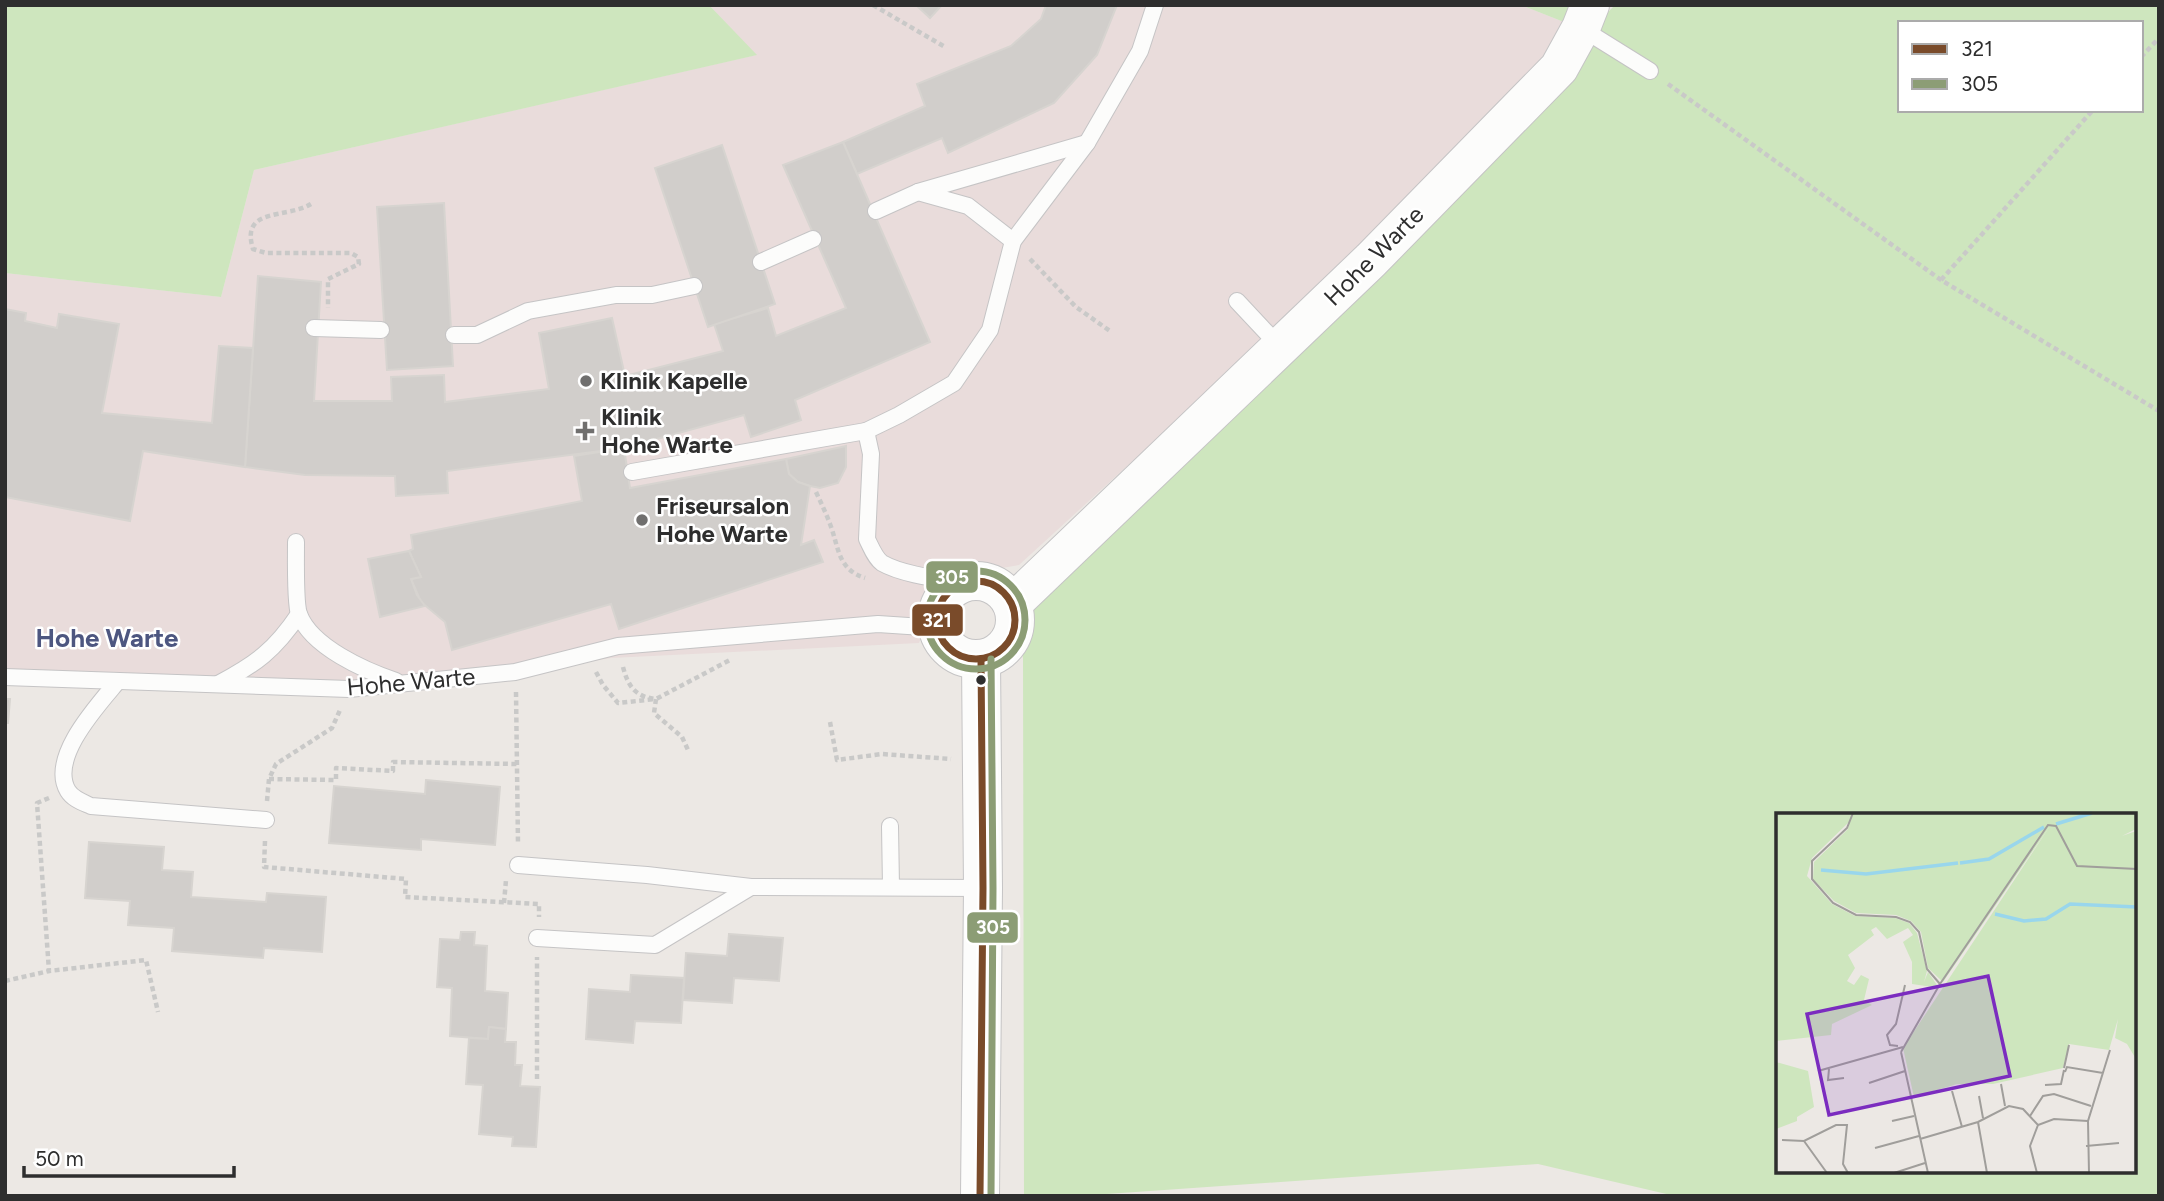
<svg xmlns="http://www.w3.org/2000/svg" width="2164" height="1201" font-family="Figtree,sans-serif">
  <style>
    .medical { fill: #e9dcdb }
    .green { fill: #cee6be; fill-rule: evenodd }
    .building { fill: #d1cecb; stroke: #d7d4d0; stroke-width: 2 }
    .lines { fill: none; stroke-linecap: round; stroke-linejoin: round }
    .service-casing { stroke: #c5c4c5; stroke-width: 18 }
    .tertiary-casing { stroke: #c5c4c5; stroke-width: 40 }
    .path { stroke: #c9c9c8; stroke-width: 4.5; stroke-dasharray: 5 3.5; stroke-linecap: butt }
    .service { stroke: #fcfcfb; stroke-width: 16 }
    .tertiary { stroke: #fcfcfb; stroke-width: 38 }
    .bus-1-casing { stroke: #fff; stroke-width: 12 }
    .bus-2-casing { stroke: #fff; stroke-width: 12 }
    .bus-1 { stroke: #7a4b2a; stroke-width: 7 }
    .bus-2 { stroke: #8c9d75; stroke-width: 7 }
    .poi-dot { fill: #706f6e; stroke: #fff; stroke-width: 2.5 }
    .bus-dot { fill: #2e2e2e; stroke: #fff; stroke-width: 2.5 }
    .labels { text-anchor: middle; stroke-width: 5; stroke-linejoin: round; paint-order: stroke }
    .street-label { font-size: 24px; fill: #2e2e2e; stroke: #fff }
    .poi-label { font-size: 24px; font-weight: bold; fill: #2e2e2e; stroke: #fff; text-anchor: start }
    .neighbourhood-label { font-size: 26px; font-weight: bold; fill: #4d5680; stroke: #fff }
    .inset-river { fill: none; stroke: #99d6ec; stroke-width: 3.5 }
    .inset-road { fill: none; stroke: #a09e9b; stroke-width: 2 }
    .view { fill: #7b2cbf; fill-opacity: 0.15; stroke: #7b2cbf; stroke-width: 3.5 }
    .inset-edge { fill: none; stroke: #2e2e2e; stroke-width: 3.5 }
    .line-badge { stroke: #fff; stroke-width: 2.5 }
    .badge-label { font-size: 19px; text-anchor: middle; font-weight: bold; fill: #fff }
  </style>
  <rect width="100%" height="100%" fill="#ece8e4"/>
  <!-- medical -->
  <polygon class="medical" points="709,5 1521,5 1569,24 1553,46 1363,250 1019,565 943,578 919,643 611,658 415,690 209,687 5,677 5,273 221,297 254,170 756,55"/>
  <!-- green -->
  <g class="green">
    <polygon points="5,5 709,5 757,55 254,170 221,297 5,273"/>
    <polygon points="1521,5 1575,5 1569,24"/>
    <path d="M1615,5H2159V1196H1675L1538,1164L1078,1196H1024L1023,658L1014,612ZM1900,23H2141V110H1900ZM1777,814H2134V1171H1777Z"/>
  </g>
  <!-- building -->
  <g class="building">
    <polygon points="916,5 942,5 930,18"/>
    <polygon points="1046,5 1117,5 1097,55 1054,103 948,153 942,138 857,174 843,142 925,106 917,84 1011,46 1041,19"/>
    <polygon points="843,142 930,342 795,400 801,420 751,437 744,415 624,448 447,471 448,493 396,496 395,476 305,475 245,467 258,276 321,282 314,401 392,401 391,377 444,375 445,402 549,389 539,333 612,318 625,376 723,351 714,324 768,308 776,336 846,308 783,165"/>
    <polygon points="722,145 775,304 708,327 655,168"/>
    <polygon points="444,203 453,366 387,370 377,207"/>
    <polygon points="5,309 26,313 25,321 57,328 59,314 119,324 102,413 212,423 219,346 253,348 245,467 143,451 130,521 5,497"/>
    <polygon points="846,446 846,467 838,483 820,488 810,486 798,482 789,474 786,459"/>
    <polygon points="624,448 630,488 786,459 789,474 798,482 810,486 801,545 814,540 823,562 619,629 611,604 452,650 445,622 421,602 411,579 421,577 409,551 413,549 411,535 582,501 574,456"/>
    <polygon points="409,551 421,577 411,579 417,595 425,606 380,617 368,559"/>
    <polygon points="5,699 10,699 8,723 5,723"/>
    <polygon points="426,780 500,787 495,845 421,839 421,850 329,843 334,786 425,794"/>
    <polygon points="89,842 164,847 162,870 193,872 191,897 266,902 267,893 326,897 322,952 264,948 263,958 172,951 174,928 128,925 130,901 85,898"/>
    <polygon points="461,932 475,932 474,945 487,946 485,991 508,993 506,1029 489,1027 488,1039 450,1036 452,988 437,987 440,939 460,940"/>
    <polygon points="729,934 783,938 779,981 734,978 732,1003 683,1000 686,953 727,956"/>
    <polygon points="631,975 684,978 681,1023 635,1021 633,1043 586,1039 589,989 630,992"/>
    <polygon points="489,1027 506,1029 505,1042 516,1042 515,1065 522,1065 520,1086 540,1087 536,1147 512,1146 513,1137 479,1134 483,1085 466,1084 469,1038 488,1039"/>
  </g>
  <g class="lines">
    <!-- service casing -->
    <g class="service-casing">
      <g id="service">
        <polyline points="1581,28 1650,71"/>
        <polyline points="918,192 968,206 1013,241"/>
        <polyline points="876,211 918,192 1087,143"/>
        <polyline points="761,262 813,239"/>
        <polyline points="1237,301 1281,348"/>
        <polyline points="314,328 381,330"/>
        <polyline points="454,335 477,335 528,311 616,295 652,295 694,286"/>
        <polyline points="632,472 866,431"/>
        <path d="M296,542C296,557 295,603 299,614C311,647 366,671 396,681"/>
        <path d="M965,583C941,579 903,575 882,563C875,558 871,547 867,539L871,454L866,431L899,415L954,383L990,330L1013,241L1087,143L1140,51L1155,5"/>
        <polyline points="5,677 349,689 515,672 618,646 878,624 938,628"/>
        <path d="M118,681C99,704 48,758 68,791C73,799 82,802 91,806L266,820"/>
        <path d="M218,684C256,664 275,650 299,614"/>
        <polyline points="890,826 891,887"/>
        <polyline points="518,865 647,875 751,887"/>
        <polyline points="537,938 655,945 751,887 983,888"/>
      </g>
    </g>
    <!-- tertiary casing -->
    <g class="tertiary-casing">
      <g id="tertiary">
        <circle cx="976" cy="620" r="39"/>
        <polyline points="1012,604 1371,260 1559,68 1581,28 1590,5"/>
        <polyline points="980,1196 983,888 981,659"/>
      </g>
    </g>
    <!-- path -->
    <g class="path">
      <polyline points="873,5 945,47"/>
      <polyline points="2141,57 2159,38"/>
      <polyline points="1668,84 1941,280 2159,411"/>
      <path d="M311,204C286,219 240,207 253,249L266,253H351L358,257L359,264L328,279V308"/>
      <polyline points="1030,259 1076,307 1110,331"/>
      <polyline points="1941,280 2093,110"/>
      <path d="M816,492C821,503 826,513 830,524C839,547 837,569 865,578"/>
      <path d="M623,667C628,686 635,697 656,699L730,660"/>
      <polyline points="596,672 603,685 618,703 656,699 654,713 682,737 688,750"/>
      <polyline points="516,692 518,844"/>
      <polyline points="830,722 837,760 882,754 951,759"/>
      <polyline points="269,779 336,780 336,768 393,771 393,762 517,764"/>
      <polyline points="49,798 37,803 49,971 146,960 158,1012"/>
      <polyline points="267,801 269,779 276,764 332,728 340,710"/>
      <polyline points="265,841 264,867 406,879 405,897 539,904 539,917"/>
      <polyline points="504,903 506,880"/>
      <polyline points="5,981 49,971"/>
      <polyline points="537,1079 537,957"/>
    </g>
    <!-- service -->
    <use href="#service" class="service"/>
    <!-- tertiary -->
    <use href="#tertiary" class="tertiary"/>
    <!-- bus-1 casing -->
    <g class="bus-1-casing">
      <g id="bus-1">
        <circle cx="976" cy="620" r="39"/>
        <polyline points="980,1196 983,888 981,659"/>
      </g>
    </g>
    <!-- bus-2 casing -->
    <g class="bus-2-casing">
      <g id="bus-2">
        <circle cx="976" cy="620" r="49"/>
        <polyline points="991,1196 993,888 991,659"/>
      </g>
    </g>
    <!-- bus-1 -->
    <use href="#bus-1" class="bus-1"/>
    <!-- bus-2 -->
    <use href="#bus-2" class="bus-2"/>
  </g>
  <!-- markers -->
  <g class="poi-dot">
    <circle cx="586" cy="381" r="7"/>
    <path d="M581.5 420.5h7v7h7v7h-7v7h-7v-7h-7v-7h7z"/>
    <circle cx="642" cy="520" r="7"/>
  </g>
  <circle class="bus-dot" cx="981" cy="680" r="6"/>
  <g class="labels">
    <!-- street labels -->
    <g class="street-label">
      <text transform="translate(1374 256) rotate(-45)" y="8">Hohe Warte</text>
      <text transform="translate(411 682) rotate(-5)" y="8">Hohe Warte</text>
    </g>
    <!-- poi labels -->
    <g class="poi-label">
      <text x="600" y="389">Klinik Kapelle</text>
      <text x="601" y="425">Klinik<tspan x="601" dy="28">Hohe Warte</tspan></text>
      <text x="656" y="514">Friseursalon<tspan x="656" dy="28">Hohe Warte</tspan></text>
    </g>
    <!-- neighbourhood labels -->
    <g class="neighbourhood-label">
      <text x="107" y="647">Hohe Warte</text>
    </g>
  </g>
  <!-- overview -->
  <g transform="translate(1776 813)">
    <rect width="360" height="360" fill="#ece8e4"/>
    <path d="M0,0H360V16L346,23L360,18V246L351,231L339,225L342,206L333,237L293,231L287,255L217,271H181L138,284L127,235L276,10L167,169L152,155L145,119L135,108L120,102L80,100L58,88L37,66L38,49L72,16L73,9L36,45L31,63L56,91L79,103L119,105L133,110L141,120L151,158L148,169L152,159L163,175L136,171V149L127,129L137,122L132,115L111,126L100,114L95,117L98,122L72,142L79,155L71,168L78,172L85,162L93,166L88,187L96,192L56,211L55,222L0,228ZM0,249L32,258L38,294L21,304V308L0,316Z" fill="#cee6be"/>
    <path class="inset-river" d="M280,11L316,0M184,50L213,46L268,14M45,57L90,61L182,50M219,101L248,108L270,106L294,91L361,94"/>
    <path class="inset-road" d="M77,0L71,15L36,48V66L57,90L80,102L120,104L134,109L143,119L151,156L164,171M122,233L114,232L111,222L120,211L129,172M125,239L164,171L272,12L280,13L301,53L361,56M125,239L152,360M288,255L293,232M53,256L52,267L68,265M42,258L127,234M289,259L291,254L327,260M93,270L129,258M225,271L229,293M269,272L285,271L288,257M176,278L186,314M203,283L207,305M254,303L267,283L278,281L315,293M116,308L138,303M202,309L211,360M144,326L202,309L233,293L247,296L262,312M6,327L28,328L60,312H71L67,351L72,360M28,328L51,360M310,333L343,330M99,335L143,323M118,360L149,350M261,360L254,333L262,312L278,306L312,308M313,360L312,308L334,237"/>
    <path class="view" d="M212,163L234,263L53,302L31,201Z"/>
    <rect width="360" height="360" class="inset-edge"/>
  </g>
  <g class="line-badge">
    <rect x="925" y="560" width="54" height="34" rx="7" fill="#8c9d75"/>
    <rect x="911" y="603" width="53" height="34" rx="7" fill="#7a4b2a"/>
    <rect x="966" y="911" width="53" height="33" rx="7" fill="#8c9d75"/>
  </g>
  <g class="badge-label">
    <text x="952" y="584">305</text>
    <text x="937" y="627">321</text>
    <text x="993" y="934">305</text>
  </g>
  <!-- border -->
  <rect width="2164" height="1201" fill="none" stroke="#2e2e2e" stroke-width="14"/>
  <!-- legend -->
  <rect x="1898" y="21" width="245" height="91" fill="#ffffff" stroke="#ababab" stroke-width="2"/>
  <rect x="1912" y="44" width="35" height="10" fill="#7a4b2a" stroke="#ababab" stroke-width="2"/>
  <text x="1961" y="56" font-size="21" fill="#2e2e2e">321</text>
  <rect x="1912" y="79" width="35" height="10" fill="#8c9d75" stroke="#ababab" stroke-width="2"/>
  <text x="1961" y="91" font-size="21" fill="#2e2e2e">305</text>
  <!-- scale -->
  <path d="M24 1166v10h210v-10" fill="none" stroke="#2e2e2e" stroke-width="3.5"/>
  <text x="35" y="1166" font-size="21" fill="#2e2e2e" stroke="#ffffff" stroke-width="5" paint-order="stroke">50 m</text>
</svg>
